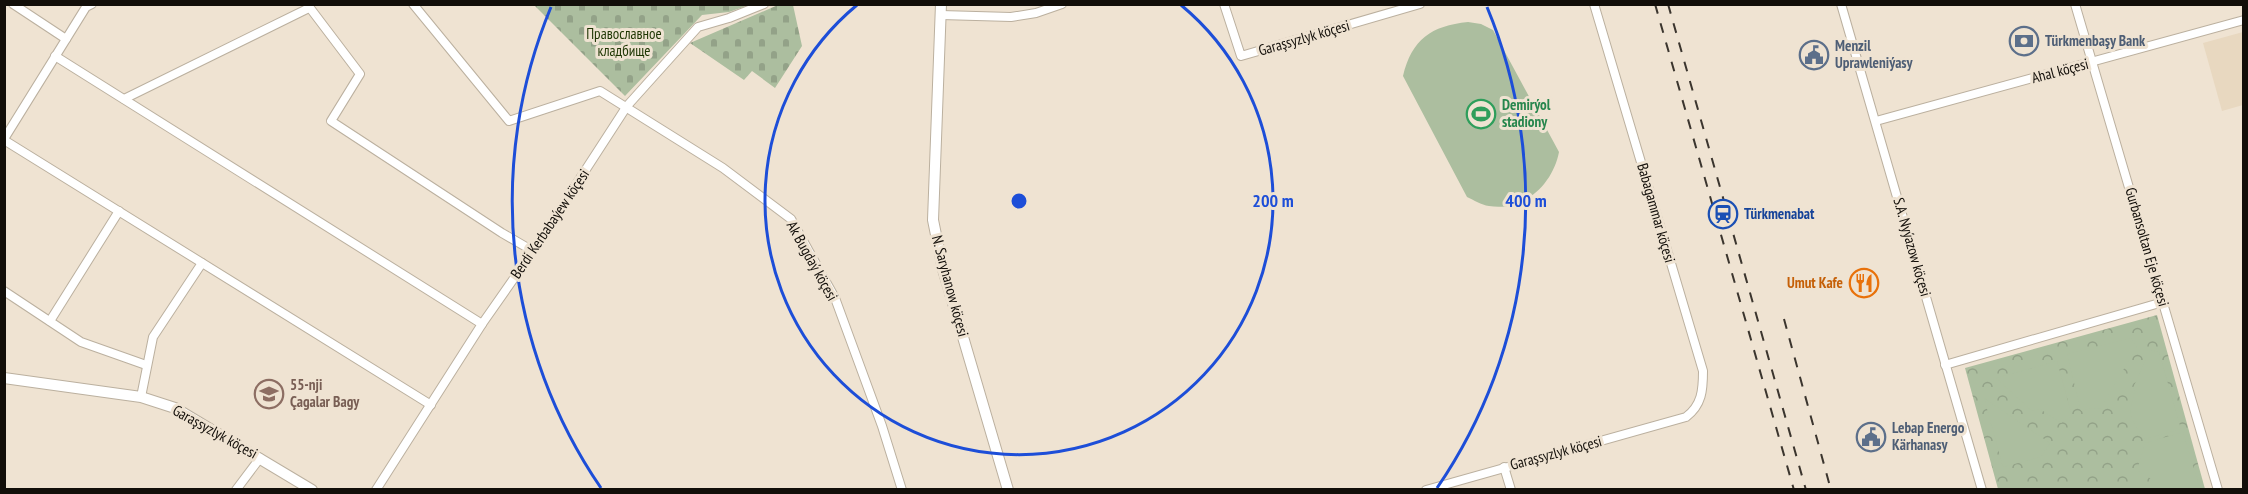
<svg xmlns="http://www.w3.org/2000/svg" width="2248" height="494" font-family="'PT Sans Narrow',sans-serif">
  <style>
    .built { fill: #e8d8c0 }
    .forest { fill: url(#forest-crowns) }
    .cemetery { fill: url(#cemetery-stones) }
    .garden { fill: #acbe9f }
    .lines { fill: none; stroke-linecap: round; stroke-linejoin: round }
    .minor-casing { stroke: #bbb09f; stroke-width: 10 }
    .major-casing { stroke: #bbb09f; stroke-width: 12 }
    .minor { stroke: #fff; stroke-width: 8 }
    .major { stroke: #fff; stroke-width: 10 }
    .rail { stroke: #3b352e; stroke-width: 2; stroke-dasharray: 10 10; stroke-linecap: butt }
    .ring { fill: none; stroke: #1d4ed8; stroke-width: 3 }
    .labels { text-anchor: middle; stroke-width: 6; stroke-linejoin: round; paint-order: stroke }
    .park-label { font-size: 15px; fill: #1e3603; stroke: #efe3d2 }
    .street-label { font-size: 15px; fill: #120e09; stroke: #efe3d2 }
    .service-label { font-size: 15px; font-weight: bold; fill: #4e5e75; stroke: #efe3d2; text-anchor: start }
    .leisure-label { font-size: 15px; font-weight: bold; fill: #27864d; stroke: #efe3d2; text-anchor: start }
    .transit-label { font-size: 15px; font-weight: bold; fill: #164399; stroke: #efe3d2; text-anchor: start }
    .food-label { font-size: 15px; font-weight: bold; fill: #c56008; stroke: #efe3d2; text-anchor: end }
    .education-label { font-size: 15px; font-weight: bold; fill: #785e54; stroke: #efe3d2; text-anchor: start }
    .centre { fill: #1d4ed8; stroke: #efe3d2; stroke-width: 3 }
    .ring-label { font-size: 18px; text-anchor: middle; font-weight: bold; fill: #1d4ed8; stroke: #efe3d2; stroke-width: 6; stroke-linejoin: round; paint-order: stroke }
  </style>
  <defs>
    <pattern id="forest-crowns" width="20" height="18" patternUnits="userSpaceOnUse" patternTransform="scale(1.5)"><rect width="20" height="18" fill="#acbe9f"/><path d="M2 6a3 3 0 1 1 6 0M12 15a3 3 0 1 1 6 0" fill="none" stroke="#93a288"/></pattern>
    <pattern id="cemetery-stones" width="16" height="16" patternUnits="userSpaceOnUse" patternTransform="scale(1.5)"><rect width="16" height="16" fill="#acbe9f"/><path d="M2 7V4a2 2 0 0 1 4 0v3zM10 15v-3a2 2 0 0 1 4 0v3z" fill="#93a288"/></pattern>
  </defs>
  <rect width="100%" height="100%" fill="#efe3d2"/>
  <!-- built -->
  <polygon class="built" points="2243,32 2243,105 2222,111 2203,43"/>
  <!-- forest -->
  <polygon class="forest" points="2157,315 2205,489 1998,489 1965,368"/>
  <!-- cemetery -->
  <g class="cemetery">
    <polygon points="534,5 749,5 729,12 702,15 625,96"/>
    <polygon points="793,5 802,46 775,88 752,71 744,80 690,43 778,5"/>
  </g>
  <!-- garden -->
  <g class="garden">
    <path d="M1468,22L1481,24L1493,30L1559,152C1553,184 1524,212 1489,206C1481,205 1474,200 1467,197L1403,76C1412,39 1431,26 1468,22Z"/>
    <polygon points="2131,338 2137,347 2100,409 2093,408 2081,411 2067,354"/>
    <path d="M2150,350L2159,352L2181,429L2145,439C2129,417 2128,418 2135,391L2133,388Z"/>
    <polygon points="2057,361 2072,416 2061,423 2040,409 2032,411 1996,378"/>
    <polygon points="1984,398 2050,443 2041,457 2003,467"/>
    <polygon points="2183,432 2200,489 2162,489 2159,484 2137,470 2145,443"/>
  </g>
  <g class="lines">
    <!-- minor casing -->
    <g class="minor-casing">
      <g id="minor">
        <polyline points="13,4 66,39"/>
        <polyline points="307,4 360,74 331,121 502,233 533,251"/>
        <polyline points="413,4 509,121 600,91 723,168 791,219 835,298 882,426 902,490"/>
        <polyline points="1224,4 1241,56 1420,4"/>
        <polyline points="1841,4 1982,490"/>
        <polyline points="2075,4 2218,490"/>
        <polyline points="941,15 1011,17 1036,13 1062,4"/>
        <polyline points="55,56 482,324"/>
        <polyline points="124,99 309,8"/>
        <polyline points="1876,121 2244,20"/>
        <polyline points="4,139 86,7 92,4"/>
        <polyline points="4,140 431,405"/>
        <polyline points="4,291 81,342 146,365"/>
        <polyline points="50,321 119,211"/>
        <polyline points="1945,365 2163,302"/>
        <polyline points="141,397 153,337 202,263"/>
        <polyline points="1504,467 1511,490"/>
        <polyline points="236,490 260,458"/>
        <polyline points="376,490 482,324 533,251 627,106 698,27 729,18 764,4"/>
        <path d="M1426,490L1686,417C1702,405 1703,390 1703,371L1594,4"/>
      </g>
    </g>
    <!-- major casing -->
    <g class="major-casing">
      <g id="major">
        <polyline points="941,4 933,220 943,269 1008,490"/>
        <polyline points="4,378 141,397 175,408 312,490"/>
      </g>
    </g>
    <!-- minor -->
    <use href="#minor" class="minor"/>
    <!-- major -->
    <use href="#major" class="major"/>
    <!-- rail -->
    <g class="rail">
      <polyline points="1655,4 1794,490"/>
      <polyline points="1668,4 1806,490"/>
      <polyline points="1784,319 1831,490"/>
    </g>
  </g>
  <!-- distance rings -->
  <g class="ring">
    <path d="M1181 5A254 254 0 1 1 857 5"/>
    <path d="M601 488A507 507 0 0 1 551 7M1487 7A507 507 0 0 1 1437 488"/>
  </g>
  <!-- icons -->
  <defs>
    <g id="bank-ring" transform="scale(1.5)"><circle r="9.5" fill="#efe3d2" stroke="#5c6f8a" stroke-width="1.5"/><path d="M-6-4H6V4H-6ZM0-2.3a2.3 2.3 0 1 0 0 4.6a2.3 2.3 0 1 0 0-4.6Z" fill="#5c6f8a"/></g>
    <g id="civic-ring" transform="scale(1.5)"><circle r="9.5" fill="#efe3d2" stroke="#5c6f8a" stroke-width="1.5"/><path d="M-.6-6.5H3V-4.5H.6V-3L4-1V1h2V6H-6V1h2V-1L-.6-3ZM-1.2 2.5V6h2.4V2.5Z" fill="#5c6f8a"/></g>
    <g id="stadium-ring" transform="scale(1.5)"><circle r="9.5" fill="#efe3d2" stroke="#2e9e5b" stroke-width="1.5"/><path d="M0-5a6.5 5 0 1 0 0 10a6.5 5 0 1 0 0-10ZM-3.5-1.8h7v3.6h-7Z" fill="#2e9e5b"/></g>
    <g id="station-ring" transform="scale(1.5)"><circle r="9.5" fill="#efe3d2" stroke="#1a4fb4" stroke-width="1.5"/><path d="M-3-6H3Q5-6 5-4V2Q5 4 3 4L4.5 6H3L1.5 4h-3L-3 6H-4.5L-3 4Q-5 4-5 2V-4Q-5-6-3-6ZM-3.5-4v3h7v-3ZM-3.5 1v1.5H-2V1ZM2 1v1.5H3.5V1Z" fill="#1a4fb4"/></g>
    <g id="restaurant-ring" transform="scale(1.5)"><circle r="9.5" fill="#efe3d2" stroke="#e8710a" stroke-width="1.5"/><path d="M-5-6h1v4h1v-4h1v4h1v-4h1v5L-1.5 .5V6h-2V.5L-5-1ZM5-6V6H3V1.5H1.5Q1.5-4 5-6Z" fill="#e8710a"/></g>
    <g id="school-ring" transform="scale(1.5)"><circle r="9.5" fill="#efe3d2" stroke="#8d6e63" stroke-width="1.5"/><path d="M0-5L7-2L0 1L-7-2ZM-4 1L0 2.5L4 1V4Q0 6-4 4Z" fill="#8d6e63"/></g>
  </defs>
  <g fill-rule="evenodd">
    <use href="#bank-ring" x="2024" y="41"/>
    <use href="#civic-ring" x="1814" y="55"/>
    <use href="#stadium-ring" x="1481" y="114"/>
    <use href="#station-ring" x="1723" y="214"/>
    <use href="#restaurant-ring" x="1864" y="283"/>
    <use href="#school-ring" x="269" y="394"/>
    <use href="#civic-ring" x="1871" y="437"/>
  </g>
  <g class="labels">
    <!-- park labels -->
    <g class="park-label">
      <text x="624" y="39">Православное<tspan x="624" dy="17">кладбище</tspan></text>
    </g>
    <!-- street labels -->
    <g class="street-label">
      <text transform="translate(1304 38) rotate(-16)" y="5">Garaşsyzlyk köçesi</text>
      <text transform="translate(2060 71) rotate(-15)" y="5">Ahal köçesi</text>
      <text transform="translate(1656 213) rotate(74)" y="5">Babagammar köçesi</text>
      <text transform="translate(550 224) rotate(-56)" y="5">Berdi Kerbabaýew köçesi</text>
      <text transform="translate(1912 247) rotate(74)" y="5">S.A. Nyýazow köçesi</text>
      <text transform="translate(2147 247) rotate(74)" y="5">Gurbansoltan Eje köçesi</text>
      <text transform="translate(812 261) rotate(61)" y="5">Ak Bugdaý köçesi</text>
      <text transform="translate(950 286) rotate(75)" y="5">N. Saryhanow köçesi</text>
      <text transform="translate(215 432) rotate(29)" y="5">Garaşsyzlyk köçesi</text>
      <text transform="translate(1556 453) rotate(-15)" y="5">Garaşsyzlyk köçesi</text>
    </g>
    <!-- service labels -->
    <g class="service-label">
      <text x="2045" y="46">Türkmenbaşy Bank</text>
      <text x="1835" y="51">Menzil<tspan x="1835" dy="17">Uprawleniýasy</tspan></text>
      <text x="1892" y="433">Lebap Energo<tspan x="1892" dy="17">Kärhanasy</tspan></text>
    </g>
    <!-- leisure labels -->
    <g class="leisure-label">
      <text x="1502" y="110">Demirýol<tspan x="1502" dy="17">stadiony</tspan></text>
    </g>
    <!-- transit labels -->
    <g class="transit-label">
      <text x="1744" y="219">Türkmenabat</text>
    </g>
    <!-- food labels -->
    <g class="food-label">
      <text x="1843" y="288">Umut Kafe</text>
    </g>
    <!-- education labels -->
    <g class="education-label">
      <text x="290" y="390">55-nji<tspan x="290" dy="17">Çagalar Bagy</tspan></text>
    </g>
  </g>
  <circle cx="1019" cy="201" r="9" class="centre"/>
  <g class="ring-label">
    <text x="1273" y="207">200 m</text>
    <text x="1526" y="207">400 m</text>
  </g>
  <!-- border -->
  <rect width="2248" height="494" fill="none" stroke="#120e09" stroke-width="12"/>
</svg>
